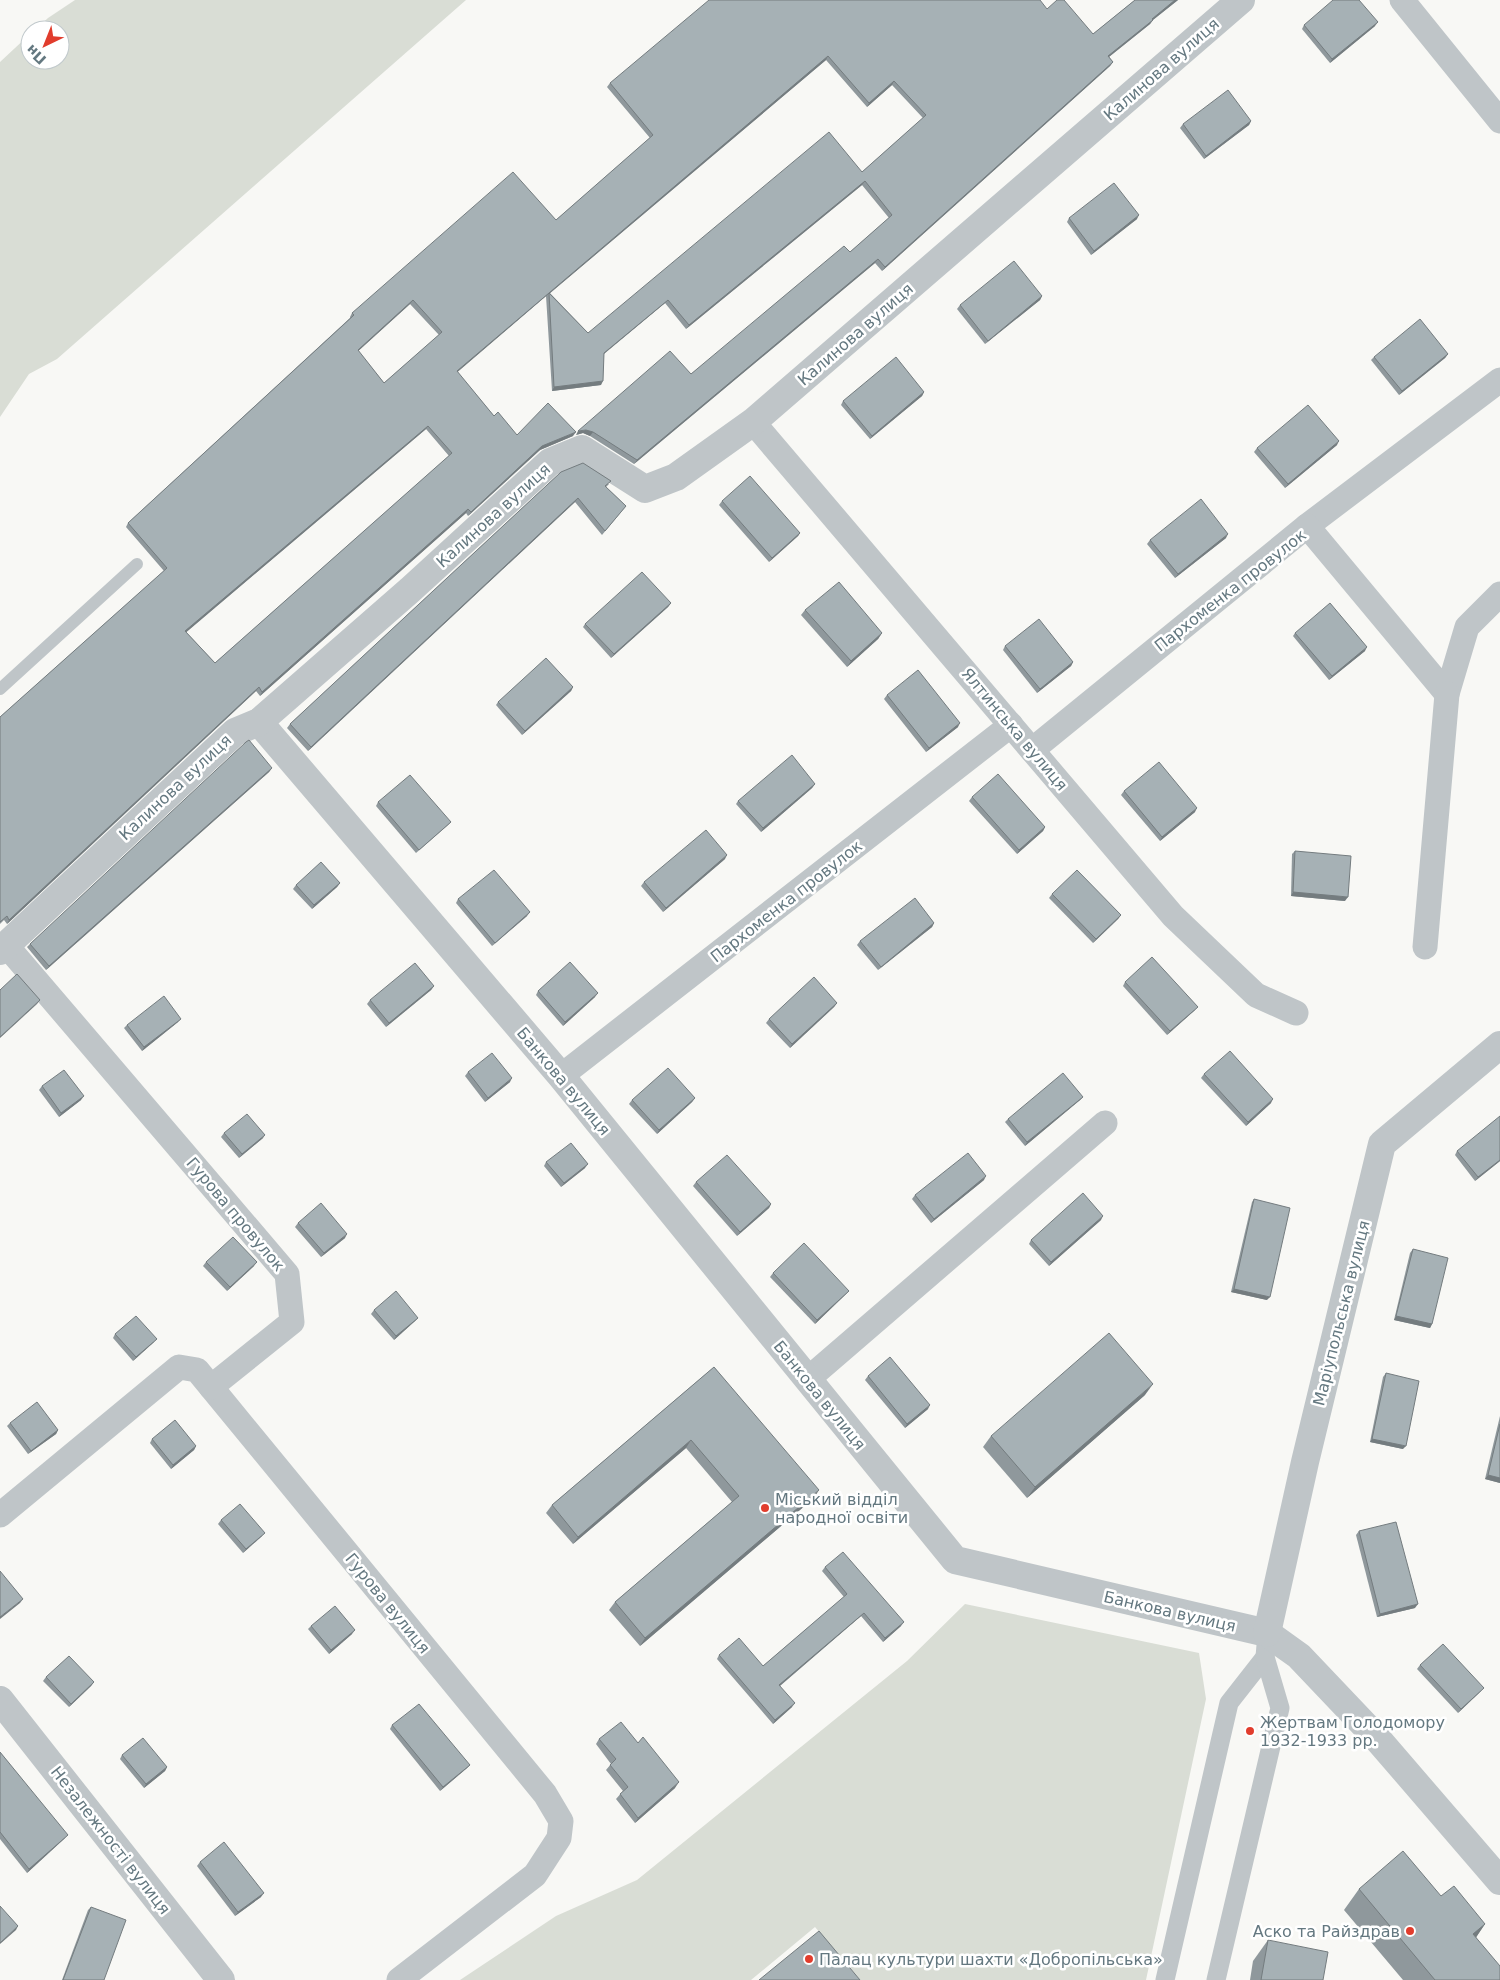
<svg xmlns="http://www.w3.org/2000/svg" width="1500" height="1980" font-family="'DejaVu Sans',sans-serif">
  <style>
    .green { fill: #d9ddd5 }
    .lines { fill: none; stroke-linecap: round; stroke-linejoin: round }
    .service { stroke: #bfc5c8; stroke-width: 12 }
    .pedestrian { stroke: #bfc5c8; stroke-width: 19 }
    .minor { stroke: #bfc5c8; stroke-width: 25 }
    .tertiary { stroke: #bfc5c8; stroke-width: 28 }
    .wall { fill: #8f989c; fill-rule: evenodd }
    .shaded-wall { fill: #747c7f }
    .building { fill: #a6b1b5; stroke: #747c7f; fill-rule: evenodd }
    .poi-dot { fill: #e13d2d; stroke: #fff; stroke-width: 2 }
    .labels { text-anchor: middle; stroke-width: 5; stroke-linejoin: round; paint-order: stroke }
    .street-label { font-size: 16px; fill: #647880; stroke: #fff }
    .poi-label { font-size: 16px; fill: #647880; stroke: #fff; text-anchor: start }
  </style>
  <rect width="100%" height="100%" fill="#f8f8f5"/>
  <!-- green -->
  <g class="green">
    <polygon points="75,0 466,0 57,359 29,374 0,417 0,62 30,34 30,60 60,60 60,30 35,30 48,18"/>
    <polygon points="965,1604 1199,1653 1206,1699 1146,1980 860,1980 815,1927 751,1980 460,1980 556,1916 637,1880 907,1661"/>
  </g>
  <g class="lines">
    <!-- service -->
    <polyline class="service" points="0,689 137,564"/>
    <!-- pedestrian -->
    <g class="pedestrian">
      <polyline points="1165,1980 1229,1703 1265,1657"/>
      <polyline points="1216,1980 1280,1708 1265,1657 1267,1633"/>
    </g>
    <!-- minor -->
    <g class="minor">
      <polyline points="1402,0 1500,121"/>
      <polyline points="753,422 1173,916 1256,995 1296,1013"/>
      <polyline points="1307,526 1500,380"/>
      <polyline points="1032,750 1307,526 1447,694 1467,627 1500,594"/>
      <polyline points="1425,947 1447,694"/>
      <polyline points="561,1076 1011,725"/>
      <polyline points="808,1379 1105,1123"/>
      <polyline points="211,1387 545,1794 561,1821 559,1838 535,1875 399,1980"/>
      <polyline points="0,1515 179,1367 197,1370 211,1387 292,1322 287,1274 6,945"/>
    </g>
    <!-- tertiary -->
    <g class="tertiary">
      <polyline points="259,722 561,1076 955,1560 1267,1633 1299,1656 1375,1736 1500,1881"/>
      <polyline points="0,951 235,732 259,722 410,590 550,462 582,449 645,489 676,477 753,422 1241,0"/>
      <polyline points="1267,1633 1305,1462 1382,1144 1500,1045"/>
      <polyline points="0,1700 221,1980"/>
    </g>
  </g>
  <!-- wall -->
  <g class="wall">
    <path d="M1135,0H1178L1153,20L1150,24L1109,57L1113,62L1110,66L882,271L875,263L634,464L590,436L583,433L576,435L691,374L850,252L889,218L862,185L686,329L665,303L604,354L601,385L552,391L546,296L457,372L494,416L517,435L573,436L540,450L468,516L466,513L260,696L256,691L7,924L4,920L0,924V717L164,571L126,527L128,523L350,318V317L352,313L556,220L650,138L607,87L610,83L1047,9L1093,34ZM826,60L867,107L892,85L923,118L862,172L588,333L550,293ZM410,304L439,335L384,383L358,351ZM426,429L449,456L215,663L186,632Z"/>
    <polygon points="1304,25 1375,26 1330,63 1302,29"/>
    <polygon points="1251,121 1249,125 1204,159 1180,128 1183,124"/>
    <polygon points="1069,218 1137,219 1091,255 1067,222"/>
    <polygon points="1042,296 1040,300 985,344 957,309 960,305"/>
    <polygon points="1448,354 1445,358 1399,395 1371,360 1374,357"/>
    <polygon points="924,392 922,396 870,439 841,405 843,401"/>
    <polygon points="1337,445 1285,488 1254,452 1257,448"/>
    <polygon points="561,472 609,484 606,487 626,506 602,535 575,502 308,751 287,728 290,724"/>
    <polygon points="722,501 800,533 798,536 769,562 719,505"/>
    <polygon points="1226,538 1175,578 1147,544 1150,540"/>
    <polygon points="671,603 668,607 611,658 583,627 585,624"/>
    <polygon points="805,610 882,633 878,639 847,667 801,615"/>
    <polygon points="1295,633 1365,651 1329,680 1293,636"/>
    <polygon points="1005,646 1073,662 1071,666 1037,693 1003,650"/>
    <polygon points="573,687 571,691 522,735 496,705 498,702"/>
    <polygon points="887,695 958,727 926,752 884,699"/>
    <polygon points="272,768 269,772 46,970 27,947 30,944"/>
    <polygon points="815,784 812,788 761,832 736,804 738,801"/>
    <polygon points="1124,791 1195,812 1160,841 1121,795"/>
    <polygon points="972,797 1045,827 1043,831 1017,854 969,801"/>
    <polygon points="378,802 451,822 448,825 416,853 376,806"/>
    <polygon points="1295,851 1345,901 1291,896 1292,854"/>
    <polygon points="725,859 663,912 641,886 644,882"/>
    <polygon points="340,883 337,887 312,909 293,889 296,885"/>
    <polygon points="1052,894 1121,915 1118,919 1093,943 1049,898"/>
    <polygon points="458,899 527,916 492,946 456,903"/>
    <polygon points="934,923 932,927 878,970 857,945 860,941"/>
    <polygon points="1125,982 1195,1010 1167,1035 1123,986"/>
    <polygon points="434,986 431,990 386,1027 367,1004 370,1000"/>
    <polygon points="538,991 595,997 563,1026 536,995"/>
    <polygon points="837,1003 834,1007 790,1048 766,1023 769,1019"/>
    <polygon points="178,1022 142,1051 124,1028 127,1025"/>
    <polygon points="468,1072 510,1082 485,1102 465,1076"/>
    <polygon points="1204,1074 1271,1103 1246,1126 1201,1078"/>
    <polygon points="42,1086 81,1100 59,1117 39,1090"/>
    <polygon points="1083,1097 1080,1100 1025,1146 1005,1122 1008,1119"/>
    <polygon points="695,1098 692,1102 657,1134 629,1104 632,1100"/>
    <polygon points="224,1133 263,1138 239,1158 221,1137"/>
    <polygon points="1457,1151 1500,1161 1475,1181 1455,1155"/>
    <polygon points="546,1162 585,1168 561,1187 544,1166"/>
    <polygon points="984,1180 931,1223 912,1199 915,1195"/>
    <polygon points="696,1182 771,1204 769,1208 737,1236 693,1186"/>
    <polygon points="1254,1199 1267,1300 1231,1292 1252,1202"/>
    <polygon points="1101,1220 1049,1266 1029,1244 1031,1240"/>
    <polygon points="298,1223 345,1238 321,1257 295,1227"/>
    <polygon points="1413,1249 1432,1324 1430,1328 1394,1320 1410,1253"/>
    <polygon points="206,1262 254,1266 227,1291 203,1266"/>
    <polygon points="773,1273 849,1291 846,1294 815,1324 770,1277"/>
    <polygon points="374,1310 418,1318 415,1321 394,1340 371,1314"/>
    <polygon points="115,1334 154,1342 133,1361 113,1338"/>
    <polygon points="714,1367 814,1498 640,1646 609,1610 615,1602 732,1502 686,1448 573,1544 546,1513 552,1505"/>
    <polygon points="1386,1373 1403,1449 1370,1442 1383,1377"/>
    <polygon points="868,1376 928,1409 905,1428 865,1380"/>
    <polygon points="1145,1395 1027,1498 983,1447 991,1436"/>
    <polygon points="1500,1416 1500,1483 1485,1479"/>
    <polygon points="10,1423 58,1430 56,1434 28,1454 7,1426"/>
    <polygon points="152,1439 196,1446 194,1450 171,1469 150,1443"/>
    <polygon points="221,1520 262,1536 243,1553 218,1524"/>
    <polygon points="1359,1531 1415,1608 1377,1617 1356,1535"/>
    <polygon points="825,1567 901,1626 883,1642 861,1616 780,1686 792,1707 773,1724 717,1659 719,1655 763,1666 844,1597 822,1571"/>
    <polygon points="311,1626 352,1634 329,1654 308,1629"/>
    <polygon points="1420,1665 1481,1691 1458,1713 1417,1669"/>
    <polygon points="46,1677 94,1682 91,1686 69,1707 43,1681"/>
    <polygon points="392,1725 470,1765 467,1768 440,1791 390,1729"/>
    <polygon points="599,1739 675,1788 635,1823 616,1799 623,1791 606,1770 611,1764 596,1744"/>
    <polygon points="0,1752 65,1838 27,1873 0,1839"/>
    <polygon points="122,1755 167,1767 165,1771 144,1788 120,1759"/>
    <polygon points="200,1862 261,1897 235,1916 197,1866"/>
    <polygon points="1359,1889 1441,1896 1485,1924 1476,1937 1500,1980 1403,1980 1344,1910"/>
    <polygon points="91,1907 104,1980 62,1980 88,1910"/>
    <polygon points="1268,1940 1323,1980 1250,1980 1253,1961"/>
  </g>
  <!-- shaded-wall -->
  <g class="shaded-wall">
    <polygon points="1175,0 1178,0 1149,23 1152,19"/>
    <polygon points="1153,20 1150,24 1105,60 1108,56"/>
    <polygon points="1378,22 1375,26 1330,63 1332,59"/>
    <polygon points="828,56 826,60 549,294 549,293"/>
    <polygon points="1113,62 1110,66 882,271 885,267"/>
    <polygon points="894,81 892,85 867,107 869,103"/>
    <polygon points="1251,121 1249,125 1204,159 1206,156"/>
    <polygon points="865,181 862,185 686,329 689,325"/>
    <polygon points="1139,215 1137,219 1091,255 1094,251"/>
    <polygon points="878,259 875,263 634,464 637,460"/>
    <polygon points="549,293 546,296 454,375 457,371"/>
    <polygon points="1042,296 1040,300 985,344 988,341"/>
    <polygon points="413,300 410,304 355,354 358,350"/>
    <polygon points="668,300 665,303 601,356 604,353"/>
    <polygon points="1448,354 1445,358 1399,395 1402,391"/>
    <polygon points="603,381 601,385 552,391 554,387"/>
    <polygon points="924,392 922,396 870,439 872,436"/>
    <polygon points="428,426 426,429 183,635 185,631"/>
    <polygon points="586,430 593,432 590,436 583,433 576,435 578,431"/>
    <polygon points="576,432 573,436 540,450 468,516 471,512 542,446"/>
    <polygon points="1339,441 1337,445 1285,488 1288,484"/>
    <polygon points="578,498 575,502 308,751 311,747"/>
    <polygon points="468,509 466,513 260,696 262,692"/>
    <polygon points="800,533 798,536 769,562 772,558"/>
    <polygon points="1228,534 1226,538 1175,578 1178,574"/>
    <polygon points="671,603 668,607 611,658 614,654"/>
    <polygon points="882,633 878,639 847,667 851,661"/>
    <polygon points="1367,647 1365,651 1329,680 1332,676"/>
    <polygon points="1073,662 1071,666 1037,693 1040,689"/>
    <polygon points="259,687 256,691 7,924 9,920"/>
    <polygon points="573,687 571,691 522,735 525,731"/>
    <polygon points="960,723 958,727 926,752 929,748"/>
    <polygon points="272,768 269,772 46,970 49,966"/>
    <polygon points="815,784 812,788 761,832 763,828"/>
    <polygon points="1197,808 1195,812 1160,841 1162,837"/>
    <polygon points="1045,827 1043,831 1017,854 1019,850"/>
    <polygon points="727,855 725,859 663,912 666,908"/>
    <polygon points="340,883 337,887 312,909 314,905"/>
    <polygon points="1293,892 1348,897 1345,901 1291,896"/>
    <polygon points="530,912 527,916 492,946 495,943"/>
    <polygon points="1121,915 1118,919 1093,943 1096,939"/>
    <polygon points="934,923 932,927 878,970 881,967"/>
    <polygon points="434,986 431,990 386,1027 389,1023"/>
    <polygon points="598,993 595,997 563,1026 565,1022"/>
    <polygon points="40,1000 37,1004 0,1038 0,1037"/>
    <polygon points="837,1003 834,1007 790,1048 792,1044"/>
    <polygon points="1198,1007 1195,1010 1167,1035 1170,1031"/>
    <polygon points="181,1019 178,1022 142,1051 144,1047"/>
    <polygon points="512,1078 510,1082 485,1102 488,1098"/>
    <polygon points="84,1096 81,1100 59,1117 61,1113"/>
    <polygon points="1083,1097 1080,1100 1025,1146 1027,1142"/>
    <polygon points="695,1098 692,1102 657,1134 659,1130"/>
    <polygon points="1273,1099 1271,1103 1246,1126 1248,1122"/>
    <polygon points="265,1135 263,1138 239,1158 242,1154"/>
    <polygon points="1500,1160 1500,1161 1475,1181 1478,1177"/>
    <polygon points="588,1164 585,1168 561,1187 564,1183"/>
    <polygon points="986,1176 984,1180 931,1223 934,1219"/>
    <polygon points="771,1204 769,1208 737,1236 740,1232"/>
    <polygon points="1103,1216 1101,1220 1049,1266 1051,1262"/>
    <polygon points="347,1234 345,1238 321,1257 324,1253"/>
    <polygon points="257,1262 254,1266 227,1291 230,1287"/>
    <polygon points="1234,1289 1270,1297 1267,1300 1231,1292"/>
    <polygon points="849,1291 846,1294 815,1324 817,1320"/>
    <polygon points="1396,1316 1432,1324 1430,1328 1394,1320"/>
    <polygon points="418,1318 415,1321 394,1340 396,1336"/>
    <polygon points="157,1339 154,1342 133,1361 136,1357"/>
    <polygon points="1153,1384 1145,1395 1027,1498 1035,1487"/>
    <polygon points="930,1405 928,1409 905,1428 907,1424"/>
    <polygon points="58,1430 56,1434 28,1454 31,1451"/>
    <polygon points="1372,1439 1406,1446 1403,1449 1370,1442"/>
    <polygon points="691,1440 686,1448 573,1544 578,1537"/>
    <polygon points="196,1446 194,1450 171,1469 173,1465"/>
    <polygon points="1488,1475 1500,1478 1500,1483 1485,1479"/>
    <polygon points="819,1490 814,1498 640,1646 645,1638"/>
    <polygon points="265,1533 262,1536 243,1553 246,1549"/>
    <polygon points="23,1599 20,1603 0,1619 0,1617"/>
    <polygon points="1418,1604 1415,1608 1377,1617 1380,1614"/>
    <polygon points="864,1613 861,1616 776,1689 779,1685"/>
    <polygon points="904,1622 901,1626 883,1642 885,1638"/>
    <polygon points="355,1630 352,1634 329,1654 331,1650"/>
    <polygon points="94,1682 91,1686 69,1707 71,1704"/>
    <polygon points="1484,1688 1481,1691 1458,1713 1461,1709"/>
    <polygon points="795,1703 792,1707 773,1724 775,1720"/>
    <polygon points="470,1765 467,1768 440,1791 443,1787"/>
    <polygon points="167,1767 165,1771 144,1788 146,1784"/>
    <polygon points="679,1782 675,1788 635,1823 638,1818"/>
    <polygon points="68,1835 65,1838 27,1873 29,1869"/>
    <polygon points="264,1893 261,1897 235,1916 238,1912"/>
    <polygon points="1485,1924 1471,1945 1473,1934"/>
    <polygon points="18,1926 16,1930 0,1944 0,1943"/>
  </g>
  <!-- building -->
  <g class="building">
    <path d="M709,0H1040L1047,9L1057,0H1064L1093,34L1135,0H1175L1152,19L1153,20L1108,56L1113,62L885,267L878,259L637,460L593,432L586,430L578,431L670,351L691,374L844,246L850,252L892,215L865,181L689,325L668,300L604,353L603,381L554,387L549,293L457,371L494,416L498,412L517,435L548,403L576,432L542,446L471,512L468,509L262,692L259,687L9,920L7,916L0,922V717L167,568L128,523L354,315L352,313L513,172L556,220L653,135L610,83ZM828,56L869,103L894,81L926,115L862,172L829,132L588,333L549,293ZM413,300L442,332L384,383L358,350ZM428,426L452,453L215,663L185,631Z"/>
    <polygon points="1333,0 1359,0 1378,22 1332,59 1304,25"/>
    <polygon points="1228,90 1251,121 1206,156 1183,124"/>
    <polygon points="1114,183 1139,215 1094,251 1069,218"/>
    <polygon points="1014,261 1042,296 988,341 960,305"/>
    <polygon points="1420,319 1448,354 1402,391 1374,357"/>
    <polygon points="896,357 924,392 872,436 843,401"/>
    <polygon points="1308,405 1339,441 1288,484 1257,448"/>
    <polygon points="583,463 611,481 605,486 626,506 605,531 578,498 311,747 290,724 561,472"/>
    <polygon points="750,476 800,533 772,558 722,501"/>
    <polygon points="1201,499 1228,534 1178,574 1150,540"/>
    <polygon points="642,572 671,603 614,654 585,624"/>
    <polygon points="839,582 882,633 851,661 805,610"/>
    <polygon points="1330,603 1367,647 1332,676 1295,633"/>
    <polygon points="1039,619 1073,662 1040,689 1005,646"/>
    <polygon points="546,658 573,687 525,731 498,702"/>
    <polygon points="918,670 960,723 929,748 887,695"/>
    <polygon points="249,740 272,768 49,966 30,944 246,742"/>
    <polygon points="792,755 815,784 763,828 738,801"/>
    <polygon points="1159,762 1197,808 1162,837 1124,791"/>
    <polygon points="998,774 1045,827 1019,850 972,797"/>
    <polygon points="410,775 451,822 419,850 378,802"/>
    <polygon points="706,830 727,855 666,908 644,882"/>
    <polygon points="1295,851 1351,856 1348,897 1293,892"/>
    <polygon points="321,862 340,883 314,905 296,885"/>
    <polygon points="494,870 530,912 495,943 458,899"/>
    <polygon points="1077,870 1121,915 1096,939 1052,894"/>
    <polygon points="915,898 934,923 881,967 860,941"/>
    <polygon points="1152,957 1198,1007 1170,1031 1125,982"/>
    <polygon points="570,962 598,993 565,1022 538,991"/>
    <polygon points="415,963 434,986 389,1023 370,1000"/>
    <polygon points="17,974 40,1000 0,1037 0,990"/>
    <polygon points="814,977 837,1003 792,1044 769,1019"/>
    <polygon points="164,996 181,1019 144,1047 127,1025"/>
    <polygon points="1230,1051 1273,1099 1248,1122 1204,1074"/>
    <polygon points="492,1053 512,1078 488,1098 468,1072"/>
    <polygon points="668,1068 695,1098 659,1130 632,1100"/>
    <polygon points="64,1070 84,1096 61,1113 42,1086"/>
    <polygon points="1063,1073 1083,1097 1027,1142 1008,1119"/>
    <polygon points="247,1114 265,1135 242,1154 224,1133"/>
    <polygon points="1500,1116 1500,1160 1478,1177 1457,1151"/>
    <polygon points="571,1143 588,1164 564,1183 546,1162"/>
    <polygon points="968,1153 986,1176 934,1219 915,1195"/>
    <polygon points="727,1155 771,1204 740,1232 696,1182"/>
    <polygon points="1083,1193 1103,1216 1051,1262 1031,1240"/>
    <polygon points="1254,1199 1290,1208 1270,1297 1234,1289"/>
    <polygon points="321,1203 347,1234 324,1253 298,1223"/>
    <polygon points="233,1237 257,1262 230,1287 206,1262"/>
    <polygon points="804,1243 849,1291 817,1320 773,1273"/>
    <polygon points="1413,1249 1448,1258 1432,1324 1396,1316"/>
    <polygon points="396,1291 418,1318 396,1336 374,1310"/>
    <polygon points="136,1316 157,1339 136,1357 115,1334"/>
    <polygon points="1109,1333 1153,1384 1035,1487 991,1436"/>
    <polygon points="890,1357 930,1405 907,1424 868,1376"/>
    <polygon points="714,1367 819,1490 645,1638 615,1602 739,1496 691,1440 578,1537 552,1505"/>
    <polygon points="1386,1373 1419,1381 1406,1446 1372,1439"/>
    <polygon points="37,1402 58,1430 31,1451 10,1423"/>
    <polygon points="175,1420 196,1446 173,1465 152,1439"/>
    <polygon points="1500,1424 1500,1478 1488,1475"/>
    <polygon points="240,1504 265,1533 246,1549 221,1520"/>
    <polygon points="1396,1522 1418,1604 1380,1614 1359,1531"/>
    <polygon points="843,1552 904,1622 885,1638 864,1613 779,1685 795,1703 775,1720 719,1655 739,1638 763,1666 847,1594 825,1567"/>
    <polygon points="0,1571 23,1599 0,1617"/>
    <polygon points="335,1606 355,1630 331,1650 311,1626"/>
    <polygon points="1443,1644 1484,1688 1461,1709 1420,1665"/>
    <polygon points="69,1656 94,1682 71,1704 46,1677"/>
    <polygon points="419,1704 470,1765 443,1787 392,1725"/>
    <polygon points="621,1722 638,1743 643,1737 679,1782 638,1818 620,1794 628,1787 610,1765 616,1759 599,1739"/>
    <polygon points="143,1738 167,1767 146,1784 122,1755"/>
    <polygon points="0,1752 68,1835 29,1869 0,1832"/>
    <polygon points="224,1842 264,1893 238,1912 200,1862"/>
    <polygon points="1403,1851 1441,1896 1454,1886 1485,1924 1473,1934 1500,1966 1500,1980 1435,1980 1359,1889"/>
    <polygon points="0,1906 18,1926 0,1943"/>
    <polygon points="91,1907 126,1920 104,1980 63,1980"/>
    <polygon points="819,1931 860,1980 759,1980"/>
    <polygon points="1268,1940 1328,1952 1323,1980 1261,1980"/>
  </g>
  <!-- markers -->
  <g class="poi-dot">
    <circle cx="765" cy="1508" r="5"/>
    <circle cx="1250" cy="1731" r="5"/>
    <circle cx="1410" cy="1931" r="5"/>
    <circle cx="809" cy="1959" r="5"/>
  </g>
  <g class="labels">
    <!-- street labels -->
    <g class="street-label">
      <text transform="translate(1161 69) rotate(-41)" y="6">Калинова вулиця</text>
      <text transform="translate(855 334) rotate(-41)" y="6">Калинова вулиця</text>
      <text transform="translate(493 515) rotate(-42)" y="6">Калинова вулиця</text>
      <text transform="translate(1230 590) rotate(-38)" y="6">Пархоменка провулок</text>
      <text transform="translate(1015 729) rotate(50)" y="6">Ялтинська вулиця</text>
      <text transform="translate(175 787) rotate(-43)" y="6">Калинова вулиця</text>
      <text transform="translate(786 901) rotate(-38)" y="6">Пархоменка провулок</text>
      <text transform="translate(564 1081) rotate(50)" y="6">Банкова вулиця</text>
      <text transform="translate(236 1214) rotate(50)" y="6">Гурова провулок</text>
      <text transform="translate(1341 1313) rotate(-76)" y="6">Маріупольська вулиця</text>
      <text transform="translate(820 1395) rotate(51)" y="6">Банкова вулиця</text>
      <text transform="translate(388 1603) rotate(51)" y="6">Гурова вулиця</text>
      <text transform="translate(1170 1611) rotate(13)" y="6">Банкова вулиця</text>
      <text transform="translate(111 1840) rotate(52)" y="6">Незалежності вулиця</text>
    </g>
    <!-- poi labels -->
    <g class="poi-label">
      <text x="775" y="1505">Міський відділ<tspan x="775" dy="18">народної освіти</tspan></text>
      <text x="1260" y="1728">Жертвам Голодомору<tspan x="1260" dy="18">1932-1933 рр.</tspan></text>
      <text x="1400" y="1937" text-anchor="end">Аско та Райздрав</text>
      <text x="819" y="1965">Палац культури шахти «Добропільська»</text>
    </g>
  </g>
  <!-- north arrow -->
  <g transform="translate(45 45) rotate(223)"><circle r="24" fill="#ffffff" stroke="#c1c9cc"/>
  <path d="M0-4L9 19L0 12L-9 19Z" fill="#e13d2d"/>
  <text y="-8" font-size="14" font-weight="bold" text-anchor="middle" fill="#647880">Пн</text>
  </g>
</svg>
